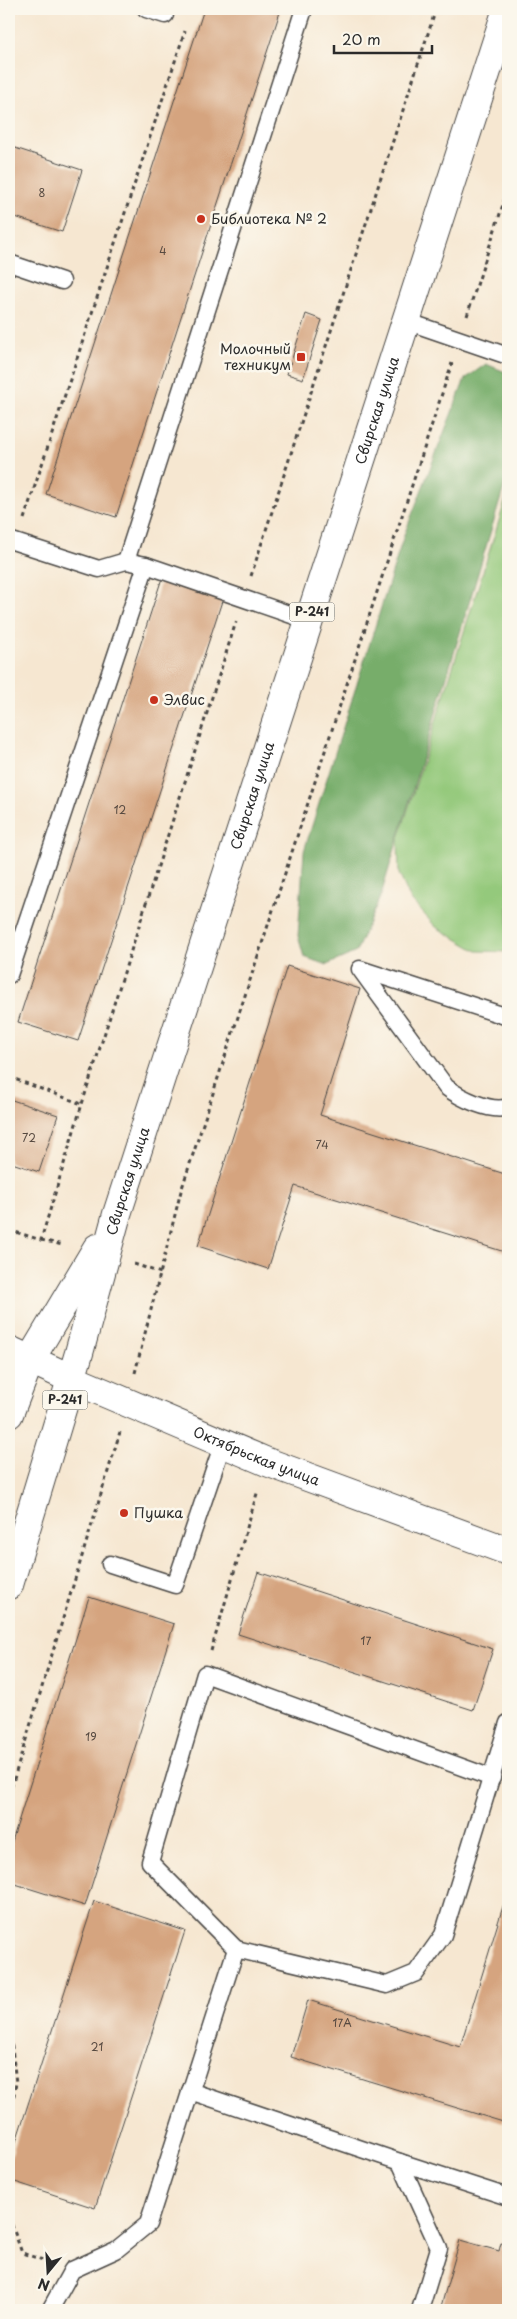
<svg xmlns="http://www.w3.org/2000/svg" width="517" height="2319" font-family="'Playpen Sans',sans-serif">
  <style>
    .green { fill: #94c97b; stroke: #607a53 }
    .forest { fill: #77ad6b; stroke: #516c4b }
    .building { fill: #d5a47f }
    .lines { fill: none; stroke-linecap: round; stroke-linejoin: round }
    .service-casing { stroke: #494744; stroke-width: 19 }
    .minor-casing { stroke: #494744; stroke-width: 30 }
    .secondary-casing { stroke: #494744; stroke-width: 30 }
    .trunk-casing { stroke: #494744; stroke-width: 30 }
    .path { stroke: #494744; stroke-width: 3; stroke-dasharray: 4 4; stroke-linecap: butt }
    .service { stroke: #fff; stroke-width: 16 }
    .minor { stroke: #fff; stroke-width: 28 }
    .secondary { stroke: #fff; stroke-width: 28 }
    .trunk { stroke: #fff; stroke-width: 28 }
    .poi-dot { fill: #c8321e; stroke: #fbf7ec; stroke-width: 2 }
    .labels { text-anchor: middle; stroke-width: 5; stroke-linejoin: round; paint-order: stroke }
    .number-label { font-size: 11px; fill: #564940 }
    .shield { fill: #fbf7ec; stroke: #696865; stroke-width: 1 }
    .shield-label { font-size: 12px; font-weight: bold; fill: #2b2b2b }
    .poi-label { font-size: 14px; fill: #2b2b2b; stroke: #fbf7ec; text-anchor: start }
    .street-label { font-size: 14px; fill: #2b2b2b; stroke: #fbf7ec }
  </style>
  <rect width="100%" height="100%" fill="#fbf7ec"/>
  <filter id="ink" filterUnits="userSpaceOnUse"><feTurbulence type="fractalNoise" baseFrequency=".02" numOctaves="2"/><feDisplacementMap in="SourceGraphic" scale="10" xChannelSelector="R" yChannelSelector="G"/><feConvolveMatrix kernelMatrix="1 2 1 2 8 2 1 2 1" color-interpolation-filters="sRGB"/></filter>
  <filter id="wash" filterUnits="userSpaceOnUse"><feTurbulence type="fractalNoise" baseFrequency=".0096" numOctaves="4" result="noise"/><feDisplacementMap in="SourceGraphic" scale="20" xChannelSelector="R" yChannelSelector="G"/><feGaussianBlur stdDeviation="1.12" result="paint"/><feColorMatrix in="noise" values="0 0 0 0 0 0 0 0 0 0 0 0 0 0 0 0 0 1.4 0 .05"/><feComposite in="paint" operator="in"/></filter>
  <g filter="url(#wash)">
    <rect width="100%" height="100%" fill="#f6e7d1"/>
    <!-- green -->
    <polygon class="green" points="508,492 508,952 477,951 436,927 411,900 399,874 398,841"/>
    <!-- forest -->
    <polygon class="forest" points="486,364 508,373 508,474 381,895 356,952 327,965 304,957 298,936 304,851 404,535 465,379"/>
    <g id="blocks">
      <!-- building -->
      <g class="building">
        <polygon points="204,9 281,9 116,517 46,494"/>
        <polygon points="9,146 82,170 62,232 9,215"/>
        <polygon points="306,314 322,320 303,379 287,374"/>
        <polygon points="162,578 223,598 78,1041 18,1022"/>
        <polygon points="287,966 360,989 320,1115 508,1175 508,1253 295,1186 268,1269 198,1246"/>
        <polygon points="9,1099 58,1115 39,1172 9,1162"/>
        <polygon points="258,1572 493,1649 473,1710 238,1634"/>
        <polygon points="89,1597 174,1624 85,1906 9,1882 9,1851"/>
        <polygon points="508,1890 508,2106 503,2122 291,2057 308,2000 460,2047"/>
        <polygon points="94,1901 185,1931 95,2208 9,2180 9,2163"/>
        <polygon points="460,2240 499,2251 501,2243 508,2245 508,2310 440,2310"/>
      </g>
    </g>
  </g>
  <g filter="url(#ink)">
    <use href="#blocks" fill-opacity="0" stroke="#494744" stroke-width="1"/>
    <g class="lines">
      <!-- service casing -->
      <g class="service-casing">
        <g id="service">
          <polyline points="146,9 165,15"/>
          <polyline points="9,263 62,281"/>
          <polyline points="406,321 508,356"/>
          <polyline points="9,540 99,569 126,561"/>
          <polyline points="146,565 126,561 304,9"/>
          <polyline points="9,975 146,565 309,621"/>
          <path d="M508,1017L360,969L446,1087C460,1098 491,1113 508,1107"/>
          <polyline points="110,1564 175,1585 223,1443"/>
          <polyline points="236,1949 150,1862 205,1674 492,1778"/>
          <polyline points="190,2091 400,2162 439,2248 420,2310"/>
          <polyline points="400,2162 508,2197"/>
          <polyline points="50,2310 72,2270 116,2250 148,2224 236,1949 387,1985 416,1973 443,1935 508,1723"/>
        </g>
      </g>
      <!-- minor casing -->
      <g class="minor-casing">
        <g id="minor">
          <path id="s1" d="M72,1379L267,1462L508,1551"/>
        </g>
      </g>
      <!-- secondary casing -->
      <g class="secondary-casing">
        <polyline id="secondary" points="9,1350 72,1379"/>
      </g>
      <!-- trunk casing -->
      <g class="trunk-casing">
        <g id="trunk">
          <polyline points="9,1414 30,1360 97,1248"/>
          <path id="s2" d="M9,1585L79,1353L117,1214L507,9"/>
        </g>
      </g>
      <!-- path -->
      <g class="path">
        <polyline points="467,316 508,189"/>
        <polyline points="24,519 185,31"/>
        <polyline points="251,576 436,9"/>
        <polyline points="9,1077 82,1104"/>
        <polyline points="9,1230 41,1240 82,1104 236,622"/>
        <polyline points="41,1240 63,1245"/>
        <polyline points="134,1264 161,1273"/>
        <polyline points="135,1373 181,1191 452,363"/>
        <polyline points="211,1651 258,1490"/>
        <polyline points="9,1795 120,1432"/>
        <polyline points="9,2021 16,2083 9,2123"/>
        <polyline points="9,2217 22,2253 49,2262"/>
      </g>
      <!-- service -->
      <use href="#service" class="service"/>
      <!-- minor -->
      <use href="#minor" class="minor"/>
      <!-- secondary -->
      <use href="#secondary" class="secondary"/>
      <!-- trunk -->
      <use href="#trunk" class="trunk"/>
    </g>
  </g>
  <!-- markers -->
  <g class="poi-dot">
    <circle cx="201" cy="219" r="5"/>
    <rect x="296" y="352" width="10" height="10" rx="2.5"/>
    <circle cx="154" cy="700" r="5"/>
    <circle cx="124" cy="1513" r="5"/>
  </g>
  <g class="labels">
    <!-- number labels -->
    <g class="number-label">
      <text x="42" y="197">8</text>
      <text x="163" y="255">4</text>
      <text x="120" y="814">12</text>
      <text x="29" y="1142">72</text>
      <text x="322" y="1149">74</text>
      <text x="366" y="1645">17</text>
      <text x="91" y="1741">19</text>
      <text x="342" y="2027">17А</text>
      <text x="97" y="2051">21</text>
    </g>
    <!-- shield labels -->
    <g class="shield">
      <rect x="289.5" y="602.5" width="45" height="19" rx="4"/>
      <rect x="42.5" y="1390.5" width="45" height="19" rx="4"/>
    </g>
    <g class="shield-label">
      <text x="312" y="616">Р-241</text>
      <text x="65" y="1404">Р-241</text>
    </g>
    <!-- poi labels -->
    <g class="poi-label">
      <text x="211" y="224">Библиотека № 2</text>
      <text x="291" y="354" text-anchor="end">Молочный<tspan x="291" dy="16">техникум</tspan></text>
      <text x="164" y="705">Элвис</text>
      <text x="134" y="1518">Пушка</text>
    </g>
    <!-- street labels -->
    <g class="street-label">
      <text dy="5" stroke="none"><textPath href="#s2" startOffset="1231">Свирская улица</textPath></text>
      <text dy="5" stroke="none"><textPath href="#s2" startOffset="826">Свирская улица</textPath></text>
      <text dy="5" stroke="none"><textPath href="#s2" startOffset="421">Свирская улица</textPath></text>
      <text dy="5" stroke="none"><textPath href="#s1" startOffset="200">Октябрьская улица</textPath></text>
    </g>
  </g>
  <!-- margin -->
  <rect width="517" height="2319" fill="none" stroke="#fbf7ec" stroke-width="30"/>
  <!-- north arrow -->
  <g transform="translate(48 2272) rotate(198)" stroke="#fbf7ec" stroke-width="4" paint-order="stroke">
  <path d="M0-4L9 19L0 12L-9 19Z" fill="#2b2b2b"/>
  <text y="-8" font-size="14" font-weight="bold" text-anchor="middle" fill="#2b2b2b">N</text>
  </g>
  <!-- scale -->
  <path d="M334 45v8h98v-8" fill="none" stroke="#2b2b2b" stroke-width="2.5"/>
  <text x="342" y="45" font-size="15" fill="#2b2b2b" stroke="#fbf7ec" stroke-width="4" paint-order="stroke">20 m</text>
</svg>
